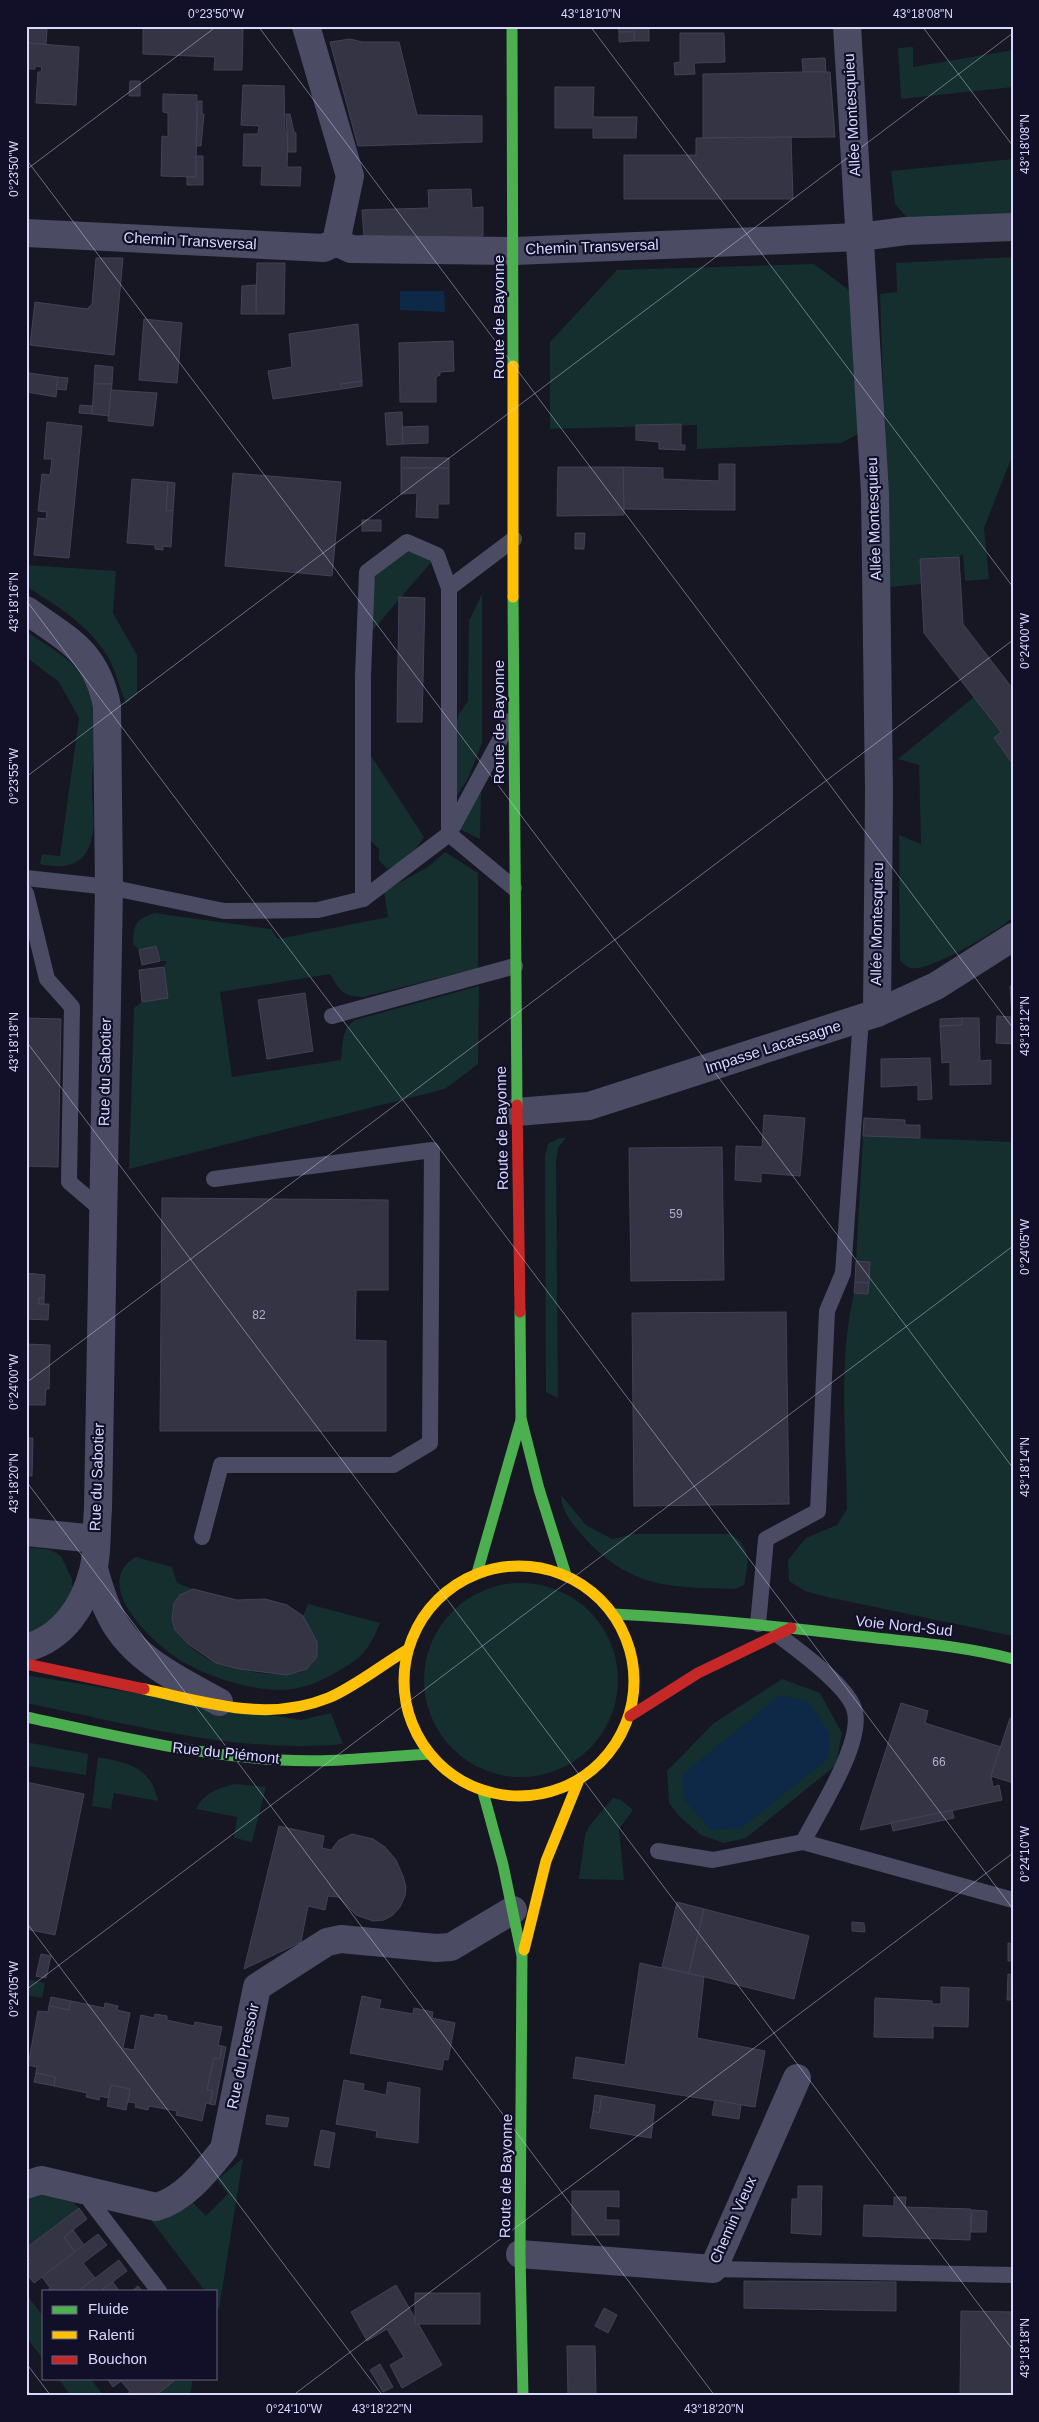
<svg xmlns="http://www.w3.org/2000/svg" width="1039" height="2422" font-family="Arial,sans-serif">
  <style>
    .green { fill: #142f2d }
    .water { fill: #0e2947 }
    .building { fill: #353445; stroke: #434157 }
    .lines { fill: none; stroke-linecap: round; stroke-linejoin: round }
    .lane { stroke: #4b4c64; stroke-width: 16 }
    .street { stroke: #4b4c64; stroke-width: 28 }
    .fast { stroke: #4caf50; stroke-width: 11 }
    .slow { stroke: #ffc107; stroke-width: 11 }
    .jam { stroke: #c62828; stroke-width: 11 }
    .ticks { fill: none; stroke: #d9d9ff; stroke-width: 1; stroke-opacity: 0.45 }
    .labels { text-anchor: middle; stroke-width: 4.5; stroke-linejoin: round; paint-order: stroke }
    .number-label { font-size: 12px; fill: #b0b0d0 }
    .street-label { font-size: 15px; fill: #d9d9ff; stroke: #121029 }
    .neatline { fill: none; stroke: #d9d9ff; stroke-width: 2 }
    .ticks-label { font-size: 12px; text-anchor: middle; fill: #d9d9ff }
  </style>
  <rect width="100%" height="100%" fill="#171623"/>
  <!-- green -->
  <g class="green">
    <polygon points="913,47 913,67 1013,50 1013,87 901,99 898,48"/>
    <polygon points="1013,159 1013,217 911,222 895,204 891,171"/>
    <polygon points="1013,257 1013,454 984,528 989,579 965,581 963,554 959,557 921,559 922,584 890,587 880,294 897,292 896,263"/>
    <polygon points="814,264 849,290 858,434 841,443 697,449 697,425 550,429 550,342 617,270"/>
    <polygon points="407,550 433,560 372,631 373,583 378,571"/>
    <path d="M26,565L116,571L113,613L137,655V694L126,704C120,689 116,671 108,657C88,624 57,606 26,586Z"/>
    <polygon points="482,594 482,743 468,778 455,799 456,724 459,714 468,701 469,621"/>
    <path d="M26,631C47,646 77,661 89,685C101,709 92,759 92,787C92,801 95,818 93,833C92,838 90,846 87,851C78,868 56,868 40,864L42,854L60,856L79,718L59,682L26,657Z"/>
    <path d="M974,697L1001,732L994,739L1013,764V917C1000,930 928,973 910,968C907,967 903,963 900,961L899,835L921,844L919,765L898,759Z"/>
    <path d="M371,756L424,837C416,850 402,865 387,869L379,860V849L370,840Z"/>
    <polygon points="481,792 480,839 459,829"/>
    <path d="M445,852L478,873V968L363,997C342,996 340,991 330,974L220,992L232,1077L341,1060C343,1045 341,1029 355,1020L479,986L478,1064L445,1089L129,1169L134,1008L142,1002L167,998L164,967L167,961H160L156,946L139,950L133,944C134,924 135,920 154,913L271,929L278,939L388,917L384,891L428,867Z"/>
    <path d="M863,1136L1013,1142V1636L827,1597L805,1591L789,1581L788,1560L806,1538L837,1525L847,1509C846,1438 838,1362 854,1293L868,1294L870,1263L856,1261Z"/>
    <polygon points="559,1138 566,1138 558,1148 556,1162 558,1398 546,1392 545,1156 548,1144"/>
    <path d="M561,1495L586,1525L612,1539L634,1534H730C751,1546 749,1563 744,1585L736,1589C669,1587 630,1589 582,1535C571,1522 562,1512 561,1495Z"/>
    <polygon points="26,1547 51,1550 61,1556 72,1579 73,1594 59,1618 26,1636"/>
    <path d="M136,1557L172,1567L177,1583L193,1589C180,1595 175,1599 173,1613C170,1636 198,1654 216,1663C234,1671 290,1680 307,1669C311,1666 314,1660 317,1657V1642L303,1616L308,1604L380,1623C368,1653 360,1659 333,1674C316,1684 298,1690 279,1690C246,1689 213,1678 185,1663C156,1647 88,1584 136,1557Z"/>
    <circle cx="521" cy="1680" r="97"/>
    <path d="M26,1675L301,1720L331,1713L343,1744C237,1754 130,1724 26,1703Z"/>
    <polygon points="782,1679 820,1693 842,1733 836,1765 746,1838 724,1843 701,1835 680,1817 669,1803 667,1771 714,1723"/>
    <polygon points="26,1742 88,1754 86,1775 28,1766 26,1768"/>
    <path d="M98,1757C129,1763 151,1767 158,1801L114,1793L111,1809L92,1806Z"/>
    <path d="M235,1784L266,1787L252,1842L234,1838L237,1817L196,1809C204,1793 218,1788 235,1784Z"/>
    <polygon points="613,1798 621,1800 633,1810 619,1829 624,1880 579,1879 585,1835 590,1825"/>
    <polygon points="26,1979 45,1983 42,1998 26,1995"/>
    <path d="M243,2158L219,2309L216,2305V2291H205L148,2216C166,2217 179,2215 193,2203L206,2216L228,2194L217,2180Z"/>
    <polygon points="36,2192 69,2196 79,2208 26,2248 26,2195"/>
    <polygon points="26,2294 44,2317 44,2360 26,2337"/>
    <polygon points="58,2378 90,2378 104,2396 71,2396"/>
    <polygon points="177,2378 193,2378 190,2396 155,2396"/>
  </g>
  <!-- water -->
  <g class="water">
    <polygon points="400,291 444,291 445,312 400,310"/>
    <polygon points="780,1695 809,1702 830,1734 828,1759 741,1828 710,1830 684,1799 682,1775"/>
  </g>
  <!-- building -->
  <g class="building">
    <polygon points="143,26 243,26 242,70 214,70 215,57 143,54"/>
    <polygon points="618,26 649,26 649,41 634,41 634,32 619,32"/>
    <polygon points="26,28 47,29 46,44 26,43"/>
    <polygon points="619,32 634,32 634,41 619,42"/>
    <polygon points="680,33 724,33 725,62 694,63 695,74 675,75 674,63 680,62"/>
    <polygon points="350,39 362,42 399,42 417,115 482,116 482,142 358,146 330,42"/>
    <polygon points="26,43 79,47 76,105 36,103 38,72 41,72 42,67 35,66 35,69 26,69"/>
    <polygon points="825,58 826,72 803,72 802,59"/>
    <polygon points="803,72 830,72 835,137 703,138 703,74"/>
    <polygon points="130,81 140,81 140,96 129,96"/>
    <polygon points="243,85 284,86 285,132 288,133 287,167 301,167 300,186 261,185 262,166 243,166 244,134 258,134 259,126 241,125"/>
    <polygon points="555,87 594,87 593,117 637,117 636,138 593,138 593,128 555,128"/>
    <polygon points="163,94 197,95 196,177 161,176 162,136 168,137 168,113 163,112"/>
    <polygon points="198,101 202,101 202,114 204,114 201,146 196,146"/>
    <polygon points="286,114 290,114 294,132 296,133 296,152 288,152"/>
    <polygon points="791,137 793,199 624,199 624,155 696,155 696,138"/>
    <polygon points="196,156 203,156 203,185 187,185 187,177 196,177"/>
    <polygon points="471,189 472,208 483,207 483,236 364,238 362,210 429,208 428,190"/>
    <polygon points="96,258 123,258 114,355 30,345 35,302 87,309 92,304"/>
    <polygon points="257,263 285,263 284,314 256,314"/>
    <polygon points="256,285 256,314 241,314 242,286"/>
    <polygon points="144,319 182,323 177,383 139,380"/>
    <polygon points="358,324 362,381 341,384 342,389 273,399 268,371 292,367 289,334"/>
    <polygon points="453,341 454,371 440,372 440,375 436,377 436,402 400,402 399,343"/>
    <polygon points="95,365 113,367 112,384 94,384"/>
    <polygon points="26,371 29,373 27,392 26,392"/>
    <polygon points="29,373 58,377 56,397 27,392"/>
    <polygon points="58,377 68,378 66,390 56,389"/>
    <polygon points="362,381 362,386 342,389 341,384"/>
    <polygon points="94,384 112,384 109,416 92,414"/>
    <polygon points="111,390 157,393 153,426 108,421"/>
    <polygon points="80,405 92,406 92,414 79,413"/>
    <polygon points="402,412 403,444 387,445 385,413"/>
    <polygon points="47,422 82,426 69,558 34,555 38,518 46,519 47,512 38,511 42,474 50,475 52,459 44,459"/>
    <polygon points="681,424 681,445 685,445 685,450 659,449 659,442 636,440 636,425"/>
    <polygon points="428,426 428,443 403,444 402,427"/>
    <polygon points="401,457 449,458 449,468 401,468"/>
    <polygon points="719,464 735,464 735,510 624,509 623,467 663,468 663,479 719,481"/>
    <polygon points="558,467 623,467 624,515 557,516"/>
    <polygon points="401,468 449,468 449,504 438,504 438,518 416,517 417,493 401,494"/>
    <polygon points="233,473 341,482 332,576 225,566"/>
    <polygon points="132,479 168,482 166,510 173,511 171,547 163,546 163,550 155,549 155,545 127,543"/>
    <polygon points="168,482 175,483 173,511 166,510"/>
    <rect x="362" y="520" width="19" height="11"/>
    <polygon points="575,533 585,533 584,549 575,549"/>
    <polygon points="959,557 963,624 1013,689 1013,764 994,738 1001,732 924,633 920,559"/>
    <polygon points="399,597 425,598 422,722 397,722"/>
    <polygon points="156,946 160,961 142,965 139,950"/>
    <polygon points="164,967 168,998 142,1002 139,970"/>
    <polygon points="1010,986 1013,986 1013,1044 996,1043 997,1016 1012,1017"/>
    <polygon points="305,993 313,1051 267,1059 258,1000"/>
    <polygon points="26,1018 61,1019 58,1167 26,1166"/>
    <polygon points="962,1018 962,1025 940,1026 940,1019"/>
    <polygon points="962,1018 979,1018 980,1061 991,1060 991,1084 950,1085 950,1062 942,1063 940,1026 962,1025"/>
    <polygon points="930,1058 932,1099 918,1100 918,1085 881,1087 881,1059"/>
    <polygon points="764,1115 805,1118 800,1176 761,1173 761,1182 735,1180 736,1146 762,1147"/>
    <polygon points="864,1118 905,1120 905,1125 920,1125 920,1138 863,1136"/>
    <polygon points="722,1147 724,1280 631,1281 629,1148"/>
    <polygon points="162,1198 388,1200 388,1290 356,1290 355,1340 386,1341 386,1431 160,1431"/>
    <polygon points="856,1261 870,1262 869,1283 855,1282"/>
    <polygon points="26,1273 45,1275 44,1298 39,1298 39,1304 49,1304 48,1320 26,1319"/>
    <polygon points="855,1282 869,1283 868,1294 854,1293"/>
    <rect x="39" y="1298" width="5" height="6"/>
    <polygon points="786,1312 789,1504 634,1506 632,1313"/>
    <polygon points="26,1344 50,1345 49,1389 46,1389 45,1405 26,1405"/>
    <polygon points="26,1438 33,1438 32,1476 26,1476"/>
    <polygon points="193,1589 237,1600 265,1599 287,1605 303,1616 317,1642 317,1657 307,1669 287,1675 238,1669 216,1663 188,1644 175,1630 172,1619 174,1603 180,1595"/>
    <polygon points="901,1703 928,1711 925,1723 1001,1747 991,1776 993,1787 999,1785 1002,1800 860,1830"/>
    <polygon points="1010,1718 1013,1719 1013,1783 991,1776"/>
    <polygon points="26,1782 84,1794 55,1935 26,1929"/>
    <polygon points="952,1810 954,1818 893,1831 891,1823"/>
    <polygon points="279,1826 324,1836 322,1848 331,1850 339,1840 352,1834 373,1839 385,1847 396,1860 403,1876 406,1887 405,1896 400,1907 393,1915 384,1920 373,1921 356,1915 338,1897 328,1896 325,1910 308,1906 301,1942 244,1969"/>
    <polygon points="677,1902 704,1909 689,1973 662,1967"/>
    <polygon points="704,1909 809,1936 794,1999 689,1973"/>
    <polygon points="852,1922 864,1923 865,1932 852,1931"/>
    <polygon points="1008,1943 1013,1944 1013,1961 1008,1961"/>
    <polygon points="41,1954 51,1956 46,1978 36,1976"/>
    <polygon points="640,1963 704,1977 697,2038 765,2051 755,2107 573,2078 576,2057 625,2065"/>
    <polygon points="1008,1974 1013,1975 1013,2000 1007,2000"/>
    <polygon points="941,1987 969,1988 968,2027 933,2026 933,2038 874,2037 875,1998 932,2001 932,2004 941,2004"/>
    <polygon points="362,1996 381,2000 379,2008 413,2014 414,2008 433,2012 432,2018 455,2023 448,2060 444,2059 442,2070 350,2053"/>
    <polygon points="51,1997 71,2001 69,2010 49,2006"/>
    <polygon points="71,2001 104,2008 105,2003 118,2006 117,2010 130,2013 123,2048 134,2050 141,2015 154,2018 155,2014 167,2016 167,2020 194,2026 195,2022 222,2027 218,2045 222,2046 220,2059 214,2058 207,2090 213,2091 210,2104 206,2103 202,2121 176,2115 177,2111 149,2106 148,2110 135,2107 136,2103 128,2102 130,2089 111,2085 108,2098 100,2096 99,2100 86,2097 87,2093 54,2086 55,2077 36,2073 37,2067 28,2065 38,2011 48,2012 49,2006 69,2010"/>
    <polygon points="222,2046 226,2047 215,2105 210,2104 213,2091 207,2090 214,2058 220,2059"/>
    <polygon points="36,2073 55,2077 54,2086 34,2082"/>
    <polygon points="344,2080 364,2084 363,2090 386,2095 388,2082 420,2088 418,2143 376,2137 377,2131 336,2124"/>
    <polygon points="111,2085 130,2089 126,2110 107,2106"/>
    <polygon points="595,2095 602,2096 599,2113 593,2111"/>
    <polygon points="602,2096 655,2105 651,2138 590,2128 593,2111 599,2113"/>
    <polygon points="715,2100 741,2105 739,2119 712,2115"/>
    <polygon points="267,2115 289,2118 287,2127 266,2124"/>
    <polygon points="321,2130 335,2133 329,2168 314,2165"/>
    <polygon points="798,2186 822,2186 821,2235 791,2233 792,2199 798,2199"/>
    <polygon points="572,2191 619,2191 619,2207 606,2206 606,2220 619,2220 619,2235 572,2235"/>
    <polygon points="894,2197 906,2197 905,2207 971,2209 970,2240 863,2236 864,2205 894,2206"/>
    <polygon points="79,2208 87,2219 64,2237 75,2252 34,2283 26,2273 26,2266 31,2262 26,2257 26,2248"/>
    <polygon points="972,2210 987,2211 986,2232 971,2232"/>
    <polygon points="73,2230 84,2245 75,2252 64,2237"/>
    <polygon points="98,2234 107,2245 83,2263 95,2278 78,2291 47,2291 50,2288 42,2277"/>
    <polygon points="119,2260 127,2271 103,2289 104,2291 78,2291"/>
    <polygon points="744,2281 896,2282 896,2311 744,2308"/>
    <polygon points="113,2282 119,2291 104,2291 103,2289"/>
    <polygon points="396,2285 442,2365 402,2388 390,2365 404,2357 387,2329 367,2341 351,2312"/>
    <polygon points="138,2286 142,2291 132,2291"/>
    <rect x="415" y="2293" width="65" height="31"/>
    <polygon points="604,2308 617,2315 608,2333 595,2326"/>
    <polygon points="961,2311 1013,2312 1013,2396 960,2396"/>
    <polygon points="567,2346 595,2346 596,2396 568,2396"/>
    <polygon points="380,2364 393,2387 383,2392 370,2370"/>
    <polygon points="107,2378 125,2378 113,2387"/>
    <polygon points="125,2378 171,2378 174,2381 155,2396 125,2396 130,2392 121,2381"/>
    <polygon points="26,2388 32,2396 26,2396"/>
  </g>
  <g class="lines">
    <!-- lane -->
    <g class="lane">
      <polyline points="449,588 514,539"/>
      <polyline points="26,878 109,887 224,911 318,910 363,899 449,834 510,721"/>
      <polyline points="26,893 47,979 72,1007 69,1182 103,1211"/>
      <polyline points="363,899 363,676 367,572 407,542 437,555 449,588 449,834 514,888"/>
      <polyline points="332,1016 515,966"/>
      <polyline points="202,1537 221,1465 393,1465 430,1443 432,1150 214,1179"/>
      <polyline points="758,1624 766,1539 818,1511 827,1311 843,1273 861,1018"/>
      <path d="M778,1635C797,1649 851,1688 855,1712C862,1745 819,1811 803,1842"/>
      <polyline points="658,1851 713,1860 803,1842 1013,1900"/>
      <polyline points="81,2189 159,2291"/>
      <polyline points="713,2269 1013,2275"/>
    </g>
    <!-- street -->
    <g class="street">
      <polyline points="306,26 350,176 336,242"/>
      <polyline points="847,26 875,493 879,791 877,1013"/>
      <polyline points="26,233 324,248 336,242 351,249 514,251 860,237 906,231 1013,227"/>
      <path d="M26,610C68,640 96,651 107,706L109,887L98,1509C96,1529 98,1552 93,1571C84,1606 63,1638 26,1648"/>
      <polyline points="517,1112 589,1106 877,1013 936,986 1013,937"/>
      <polyline points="26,1532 96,1539"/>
      <path d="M94,1569C98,1583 102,1597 108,1610C128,1657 177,1679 219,1702"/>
      <path d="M26,2185L41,2180L156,2207C184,2200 207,2170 224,2149L257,1987L327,1942L341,1939L436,1948L451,1947L513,1910"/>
      <polyline points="520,2254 713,2269 797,2078"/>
    </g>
    <!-- fast -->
    <g class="fast">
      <polyline points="512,26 513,366"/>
      <polyline points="513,597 517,1105"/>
      <polyline points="520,1312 521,1418 539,1489 566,1575"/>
      <polyline points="477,1573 521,1420"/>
      <path d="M614,1614C696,1618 778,1626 859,1636C911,1642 963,1646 1013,1659"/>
      <path d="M26,1717C110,1735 195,1755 281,1760C330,1763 380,1757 429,1754"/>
      <polyline points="483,1792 503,1865 522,1956 520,2254 523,2396"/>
    </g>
    <!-- slow -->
    <g class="slow">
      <polyline points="513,366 513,597"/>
      <circle cx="519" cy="1681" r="115"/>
      <path d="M144,1689C206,1702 267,1723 328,1698C353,1688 383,1664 407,1650"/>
      <polyline points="524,1950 546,1861 578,1782"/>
    </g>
    <!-- jam -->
    <g class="jam">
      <polyline points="517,1105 520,1312"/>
      <polyline points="26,1664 144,1689"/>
      <polyline points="630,1716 698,1673 791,1628"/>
    </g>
  </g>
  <!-- ticks -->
  <path class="ticks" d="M258,26L1013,1028M590,26L1013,587M922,26L1013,146M26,159L1013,1468M26,170L217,26M26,600L1013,1909M26,777L1013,33M26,1041L1013,2350M26,1383L1013,640M26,1481L715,2396M26,1922L383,2396M26,1990L1013,1246M26,2363L51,2396M292,2396L1013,1853"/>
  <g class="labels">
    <!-- number labels -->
    <g class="number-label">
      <text x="676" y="1218">59</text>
      <text x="259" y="1319">82</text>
      <text x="939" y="1766">66</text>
    </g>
    <!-- street labels -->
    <g class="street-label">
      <text transform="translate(852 115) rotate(-93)" y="5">Allée Montesquieu</text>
      <text transform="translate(190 241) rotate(3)" y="5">Chemin Transversal</text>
      <text transform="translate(592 247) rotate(-2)" y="5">Chemin Transversal</text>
      <text transform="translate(499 317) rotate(-90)" y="5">Route de Bayonne</text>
      <text transform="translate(874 519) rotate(-92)" y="5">Allée Montesquieu</text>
      <text transform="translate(499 722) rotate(-90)" y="5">Route de Bayonne</text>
      <text transform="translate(877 924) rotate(-89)" y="5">Allée Montesquieu</text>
      <text transform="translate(773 1047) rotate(-18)" y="5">Impasse Lacassagne</text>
      <text transform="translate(105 1072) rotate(-89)" y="5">Rue du Sabotier</text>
      <text transform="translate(502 1128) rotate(-91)" y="5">Route de Bayonne</text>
      <text transform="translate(97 1477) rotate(-88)" y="5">Rue du Sabotier</text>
      <text transform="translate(904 1626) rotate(6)" y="5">Voie Nord-Sud</text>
      <text transform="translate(226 1753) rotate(6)" y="5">Rue du Piémont</text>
      <text transform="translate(243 2056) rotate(-78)" y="5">Rue du Pressoir</text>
      <text transform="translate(506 2176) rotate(-89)" y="5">Route de Bayonne</text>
      <text transform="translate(733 2220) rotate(-66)" y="5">Chemin Vieux</text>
    </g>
  </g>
  <!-- border -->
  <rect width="1039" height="2422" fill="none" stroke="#121029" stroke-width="55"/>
  <!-- legend -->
  <rect x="42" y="2290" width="175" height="90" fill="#121029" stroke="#62607f"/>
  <rect x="52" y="2306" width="25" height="8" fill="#4caf50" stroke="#62607f"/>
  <text x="88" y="2314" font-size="15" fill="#d9d9ff">Fluide</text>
  <rect x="52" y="2331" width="25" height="8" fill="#ffc107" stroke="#62607f"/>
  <text x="88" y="2340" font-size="15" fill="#d9d9ff">Ralenti</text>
  <rect x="52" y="2356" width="25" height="8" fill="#c62828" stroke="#62607f"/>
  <text x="88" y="2364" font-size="15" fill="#d9d9ff">Bouchon</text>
  <rect x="28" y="28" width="984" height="2366" class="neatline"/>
  <g class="ticks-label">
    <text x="216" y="18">0°23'50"W</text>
    <text x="591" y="18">43°18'10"N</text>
    <text x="923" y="18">43°18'08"N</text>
    <text transform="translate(1025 144) rotate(-90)" y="4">43°18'08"N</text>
    <text transform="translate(14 169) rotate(-90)" y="4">0°23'50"W</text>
    <text transform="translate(14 602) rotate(-90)" y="4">43°18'16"N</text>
    <text transform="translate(1025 641) rotate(-90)" y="4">0°24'00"W</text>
    <text transform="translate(14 776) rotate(-90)" y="4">0°23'55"W</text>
    <text transform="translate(1025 1026) rotate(-90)" y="4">43°18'12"N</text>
    <text transform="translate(14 1042) rotate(-90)" y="4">43°18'18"N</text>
    <text transform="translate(1025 1247) rotate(-90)" y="4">0°24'05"W</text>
    <text transform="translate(14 1382) rotate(-90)" y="4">0°24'00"W</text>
    <text transform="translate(1025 1467) rotate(-90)" y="4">43°18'14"N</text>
    <text transform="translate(14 1483) rotate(-90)" y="4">43°18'20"N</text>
    <text transform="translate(1025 1854) rotate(-90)" y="4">0°24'10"W</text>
    <text transform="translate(14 1989) rotate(-90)" y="4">0°24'05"W</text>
    <text transform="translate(1025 2348) rotate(-90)" y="4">43°18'18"N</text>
    <text x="294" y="2413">0°24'10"W</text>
    <text x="382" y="2413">43°18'22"N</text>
    <text x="714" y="2413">43°18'20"N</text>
  </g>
</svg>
